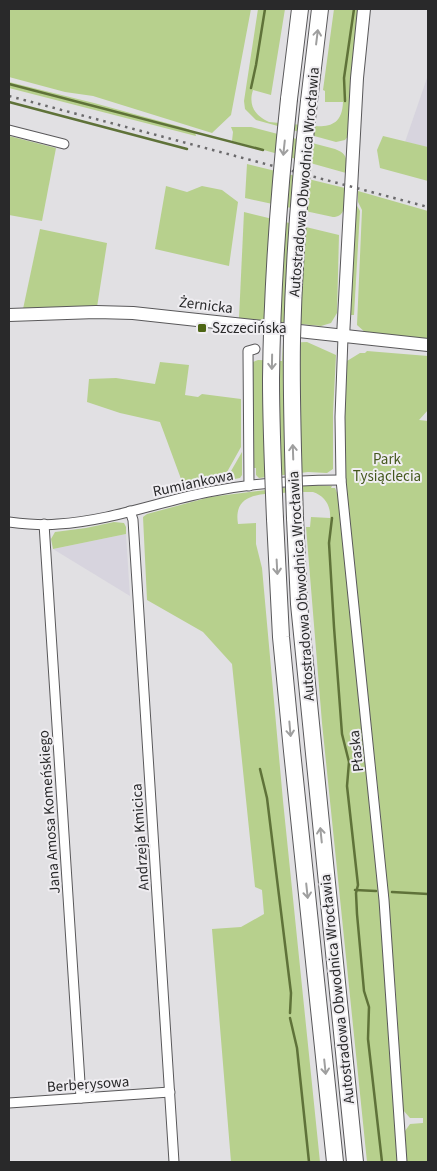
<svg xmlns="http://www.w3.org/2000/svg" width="437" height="1171" font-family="'Source Sans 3',sans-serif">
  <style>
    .built { fill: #d7d4de }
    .green { fill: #b7d08d }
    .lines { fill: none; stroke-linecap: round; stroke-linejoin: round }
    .stream { stroke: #5f7239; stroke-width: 2.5 }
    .street-casing { stroke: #59585a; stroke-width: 11 }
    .secondary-casing { stroke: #59585a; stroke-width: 14 }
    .highway-casing { stroke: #59585a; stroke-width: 18 }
    .street { stroke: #fff; stroke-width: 9 }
    .secondary { stroke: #fff; stroke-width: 12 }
    .highway { stroke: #fff; stroke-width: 16 }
    .rail { stroke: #6b6a6c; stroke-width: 2.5; stroke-dasharray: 2.5 5; stroke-linecap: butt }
    .highway-bridge-casing { stroke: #59585a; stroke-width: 18; stroke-linecap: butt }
    .highway-bridge { stroke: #fff; stroke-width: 16 }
    .oneway { stroke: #9f9f9f }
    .poi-dot { fill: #4d6514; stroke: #efedf1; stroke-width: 2 }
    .labels { text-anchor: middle; stroke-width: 4; stroke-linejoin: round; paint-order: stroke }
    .street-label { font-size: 15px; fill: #29292a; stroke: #efedf1 }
    .poi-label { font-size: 15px; fill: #29292a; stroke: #efedf1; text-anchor: start }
    .park-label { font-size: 15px; fill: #45581e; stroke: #efedf1 }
  </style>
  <rect width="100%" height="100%" fill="#e1e0e3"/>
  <!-- built -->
  <g class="built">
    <polygon points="428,75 428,147 405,142"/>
    <polygon points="126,534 130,596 53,549"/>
  </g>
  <!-- green -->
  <g class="green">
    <polygon points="9,9 251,9 231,115 212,133 93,96 65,92 9,77"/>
    <path d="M258,9H285L271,95L253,90C248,105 255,116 269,122C280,123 291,124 302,125C323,127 342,130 343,102H325V91L323,90L334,9H359L349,135L345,140L336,142L256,120L245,109L244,101Z"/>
    <polygon points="9,82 94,103 185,128 195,132 196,136 9,88"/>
    <path d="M231,127H251L335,149C348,154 347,159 346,173L232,141L233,132Z"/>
    <polygon points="9,136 56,148 42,221 9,215"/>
    <polygon points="383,136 428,147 428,181 380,168 377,150"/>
    <path d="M247,164L345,188C344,199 348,217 333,217L245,198Z"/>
    <polygon points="166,186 187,192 202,186 222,190 238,202 229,266 155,249"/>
    <polygon points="358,191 428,211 428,340 366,333 357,325 362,210 358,202"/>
    <polygon points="356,204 360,211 354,315 349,315"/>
    <polygon points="244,212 339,235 337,313 331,323 321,326 239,318"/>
    <polygon points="40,229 107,243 97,307 23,309"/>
    <polygon points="307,342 336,355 333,413 333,469 327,473 308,472 259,478 256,475 256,468 253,468 252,365 253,362 258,360 282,361 283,343"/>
    <polygon points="367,351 428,356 428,410 419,420 428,421 428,1162 406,1162 405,1131 410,1124 423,1123 423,1118 410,1118 403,1110 396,996 379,800 345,480 343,424 347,361 360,353 365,353"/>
    <polygon points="160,362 189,365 185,395 198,397 202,394 241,399 241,447 227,472 184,487 160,422 120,413 87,402 89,379 116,378 155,384"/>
    <polygon points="242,452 242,475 240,478 218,482 231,471"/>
    <path d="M308,485L332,486L331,488H335L338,495L366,749L387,983L399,1162H367L322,723L306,527H310L311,517L330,518C331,506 325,496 313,492C302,492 291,492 281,493C259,494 233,494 238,524L256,523V544L262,568L283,801L320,1162H231L212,929L241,927L264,914L262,890L255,887L232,664L203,632L147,600L143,517L147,514L210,497Z"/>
    <polygon points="114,522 124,523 126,527 126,534 53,549 51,539 55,532 86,528"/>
  </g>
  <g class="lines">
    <!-- stream -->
    <g class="stream">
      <polyline points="9,84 263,150"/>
      <polyline points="251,88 256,65 265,9"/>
      <polyline points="345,101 344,78 354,9"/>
      <polyline points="9,102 187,149"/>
      <polyline points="332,518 329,543 334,627 342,734 349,762 347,786 358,885 356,893 357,914 364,991 369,1007 368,1039 382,1162"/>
      <polyline points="260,769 267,798 291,993 290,1013"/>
      <polyline points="355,890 376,891"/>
      <polyline points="392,892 428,894"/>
      <polyline points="290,1018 297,1048 309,1162"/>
    </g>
    <!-- street casing -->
    <g class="street-casing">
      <g id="street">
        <polyline points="9,130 64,144"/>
        <polyline points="343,337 340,417 341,480 384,900 402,1162"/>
        <polyline points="249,486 248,351 255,349"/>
        <polyline points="130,511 133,520 174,1162"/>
        <path d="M9,522C25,524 42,526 58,524C109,521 158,502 208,492C252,483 296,480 341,480"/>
        <polyline points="44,524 81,1098"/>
        <polyline points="9,1103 170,1092"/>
      </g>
    </g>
    <!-- secondary casing -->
    <g class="secondary-casing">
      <g id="secondary">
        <polyline points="9,315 96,312 133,313 428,345"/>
        <polyline points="343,337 357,78 364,9"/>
      </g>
    </g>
    <!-- highway casing -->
    <g class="highway-casing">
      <g id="highway">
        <polyline points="289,99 300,9"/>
        <polyline points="309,101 320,9"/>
        <polyline points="295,518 299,604 355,1162"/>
        <polyline points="275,519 281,637 292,751 335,1162"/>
      </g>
    </g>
    <!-- street -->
    <use href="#street" class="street"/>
    <!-- secondary -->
    <use href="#secondary" class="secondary"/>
    <!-- highway -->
    <use href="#highway" class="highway"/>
    <!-- rail -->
    <polyline class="rail" points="9,96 428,207"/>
    <!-- highway-bridge casing -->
    <g class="highway-bridge-casing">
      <g id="highway-bridge">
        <path d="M295,518C293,458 291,399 292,339C294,260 300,180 309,101"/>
        <path d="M275,519C273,472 271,425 271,379C272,285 279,192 289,99"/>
      </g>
    </g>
    <!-- highway-bridge -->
    <use href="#highway-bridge" class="highway-bridge"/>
  </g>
  <!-- one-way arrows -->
  <defs><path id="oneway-shaft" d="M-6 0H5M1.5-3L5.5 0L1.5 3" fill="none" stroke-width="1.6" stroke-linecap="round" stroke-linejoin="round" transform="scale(1.25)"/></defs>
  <g class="oneway">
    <use href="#oneway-shaft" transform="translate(317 37) rotate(-83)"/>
    <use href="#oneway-shaft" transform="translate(284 148) rotate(96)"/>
    <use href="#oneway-shaft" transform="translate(272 362) rotate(91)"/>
    <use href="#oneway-shaft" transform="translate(293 452) rotate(-92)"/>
    <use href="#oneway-shaft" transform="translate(277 567) rotate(87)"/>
    <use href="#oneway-shaft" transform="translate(290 729) rotate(85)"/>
    <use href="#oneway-shaft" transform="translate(321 835) rotate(-96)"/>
    <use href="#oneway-shaft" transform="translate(307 891) rotate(84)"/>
    <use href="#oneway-shaft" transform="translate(325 1067) rotate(84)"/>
  </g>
  <!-- markers -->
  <rect class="poi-dot" x="197" y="323" width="10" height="10" rx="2.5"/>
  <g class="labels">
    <!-- street labels -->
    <g class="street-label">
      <text transform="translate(304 182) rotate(-85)" y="5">Autostradowa Obwodnica Wrocławia</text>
      <text transform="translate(206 305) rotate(7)" y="5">Żernicka</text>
      <text transform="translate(193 483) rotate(-12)" y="5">Rumiankowa</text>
      <text transform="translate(301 586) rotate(-94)" y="5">Autostradowa Obwodnica Wrocławia</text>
      <text transform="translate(356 751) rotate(-96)" y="5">Płaska</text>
      <text transform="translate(49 812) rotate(-94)" y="5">Jana Amosa Komeńskiego</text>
      <text transform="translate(140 837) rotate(-94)" y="5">Andrzeja Kmicica</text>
      <text transform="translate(337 989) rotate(-96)" y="5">Autostradowa Obwodnica Wrocławia</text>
      <text transform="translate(88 1084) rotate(-4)" y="5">Berberysowa</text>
    </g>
    <!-- poi labels -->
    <g class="poi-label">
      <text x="212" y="333">Szczecińska</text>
    </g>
    <!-- park labels -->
    <g class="park-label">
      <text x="387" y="464">Park<tspan x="387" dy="17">Tysiąclecia</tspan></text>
    </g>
  </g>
  <!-- border -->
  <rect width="437" height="1171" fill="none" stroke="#29292a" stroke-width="20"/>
</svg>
